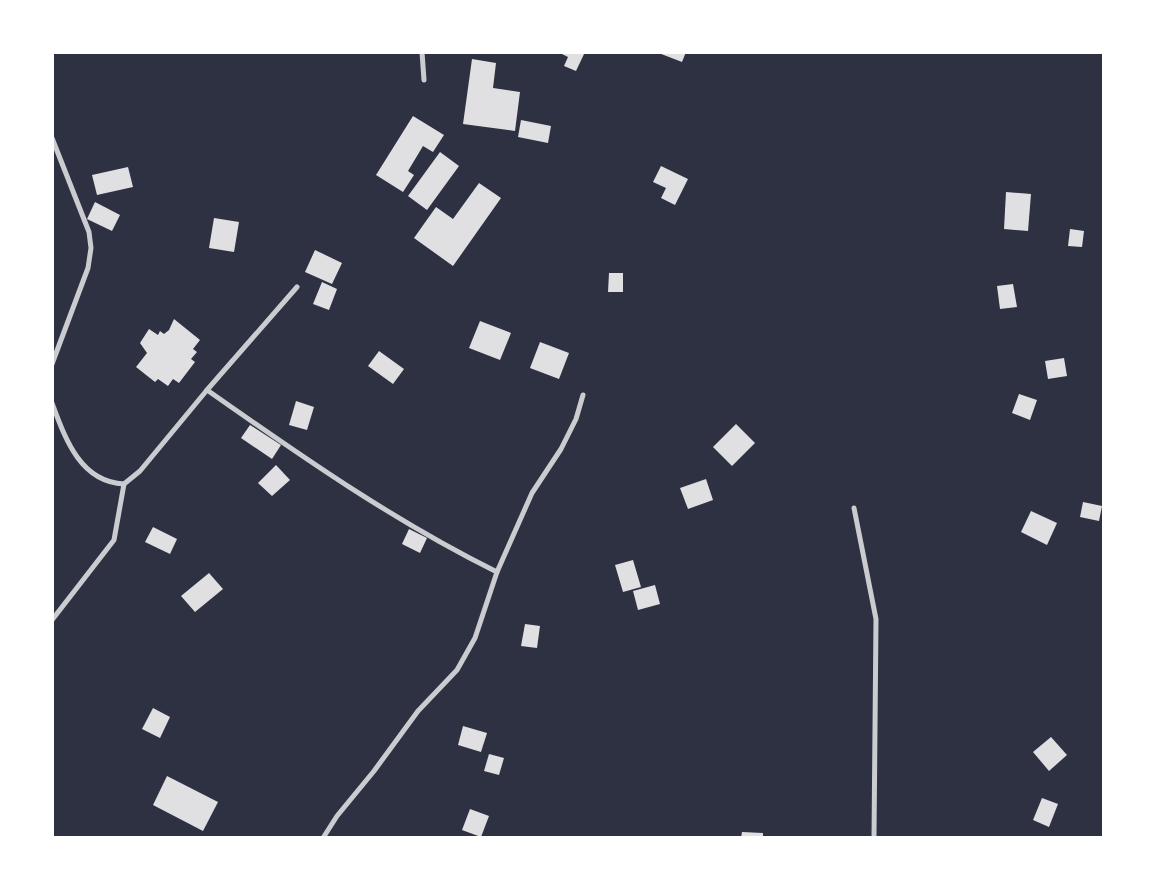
<svg xmlns="http://www.w3.org/2000/svg" width="1156" height="890" font-family="Spectral,serif">
  <style>
    .building { fill: #e0e0e3 }
    .lines { fill: none; stroke-linecap: round; stroke-linejoin: round }
    .minor { stroke: #caccd0; stroke-width: 5 }
  </style>
  <rect width="100%" height="100%" fill="#2d3142"/>
  <!-- building -->
  <g class="building">
    <polygon points="558,52 585,52 576,71 564,66 568,57"/>
    <polygon points="656,52 686,52 682,62"/>
    <polygon points="472,59 496,63 493,88 520,92 515,131 463,124"/>
    <polygon points="413,116 444,135 433,152 423,146 408,171 414,175 403,192 376,175"/>
    <polygon points="521,120 551,126 548,143 518,137"/>
    <polygon points="440,152 459,166 427,210 408,196"/>
    <polygon points="661,166 688,179 675,205 661,198 666,188 653,182"/>
    <polygon points="128,167 133,187 97,195 92,175"/>
    <polygon points="479,183 501,198 453,266 414,238 436,207 453,219"/>
    <polygon points="1006,192 1031,194 1028,231 1004,229"/>
    <polygon points="95,202 120,215 112,231 87,219"/>
    <polygon points="214,218 239,222 234,252 209,248"/>
    <polygon points="1070,229 1084,231 1082,247 1068,246"/>
    <polygon points="315,250 342,263 332,284 305,272"/>
    <polygon points="609,273 623,273 623,292 608,292"/>
    <polygon points="322,282 337,289 329,310 313,304"/>
    <polygon points="1013,284 1017,307 1000,309 997,286"/>
    <polygon points="174,319 200,340 193,349 197,352 191,359 195,362 179,383 173,379 168,386 158,379 155,382 136,367 147,353 140,343 149,329 158,335 160,331 164,334 169,330"/>
    <polygon points="480,321 511,333 500,360 469,348"/>
    <polygon points="540,342 569,353 559,379 530,368"/>
    <polygon points="379,351 404,369 393,384 368,366"/>
    <polygon points="1064,358 1067,376 1048,379 1045,361"/>
    <polygon points="1019,394 1037,400 1030,420 1012,413"/>
    <polygon points="296,401 314,407 307,430 289,425"/>
    <polygon points="736,424 755,443 732,466 713,447"/>
    <polygon points="250,425 281,445 272,459 241,438"/>
    <polygon points="276,465 290,480 272,496 258,483"/>
    <polygon points="706,479 713,500 688,509 680,488"/>
    <polygon points="1083,502 1102,506 1099,521 1080,517"/>
    <polygon points="1031,511 1057,523 1047,545 1021,532"/>
    <polygon points="153,527 177,539 170,554 145,542"/>
    <polygon points="409,529 427,538 420,553 402,544"/>
    <polygon points="633,560 641,587 623,592 615,565"/>
    <polygon points="209,573 223,589 195,612 181,596"/>
    <polygon points="655,585 660,604 638,610 633,591"/>
    <polygon points="525,624 540,626 537,648 521,646"/>
    <polygon points="153,708 170,717 160,738 142,729"/>
    <polygon points="463,726 487,733 481,752 458,745"/>
    <polygon points="1051,737 1067,755 1049,771 1033,752"/>
    <polygon points="489,754 504,758 499,775 484,771"/>
    <polygon points="167,776 218,802 203,831 153,805"/>
    <polygon points="1042,798 1058,804 1049,827 1033,820"/>
    <polygon points="470,809 489,816 481,837 462,830"/>
    <polygon points="742,832 763,833 763,838 741,838"/>
  </g>
  <g class="lines">
    <!-- minor -->
    <g class="minor">
      <polyline points="422,52 424,80"/>
      <polyline points="52,138 89,232 91,248 88,268 52,364"/>
      <path d="M297,287L207,390C301,456 394,521 497,572"/>
      <path d="M52,403C65,438 80,482 124,484L140,471L207,390"/>
      <polyline points="854,508 876,619 874,838"/>
      <polyline points="52,620 114,540 124,484"/>
      <polyline points="323,838 337,816 374,771 418,711 457,670 475,638 497,572 532,493 561,449 576,419 583,395"/>
    </g>
  </g>
  <!-- border -->
  <rect width="1156" height="890" fill="none" stroke="#ffffff" stroke-width="108"/>
</svg>
